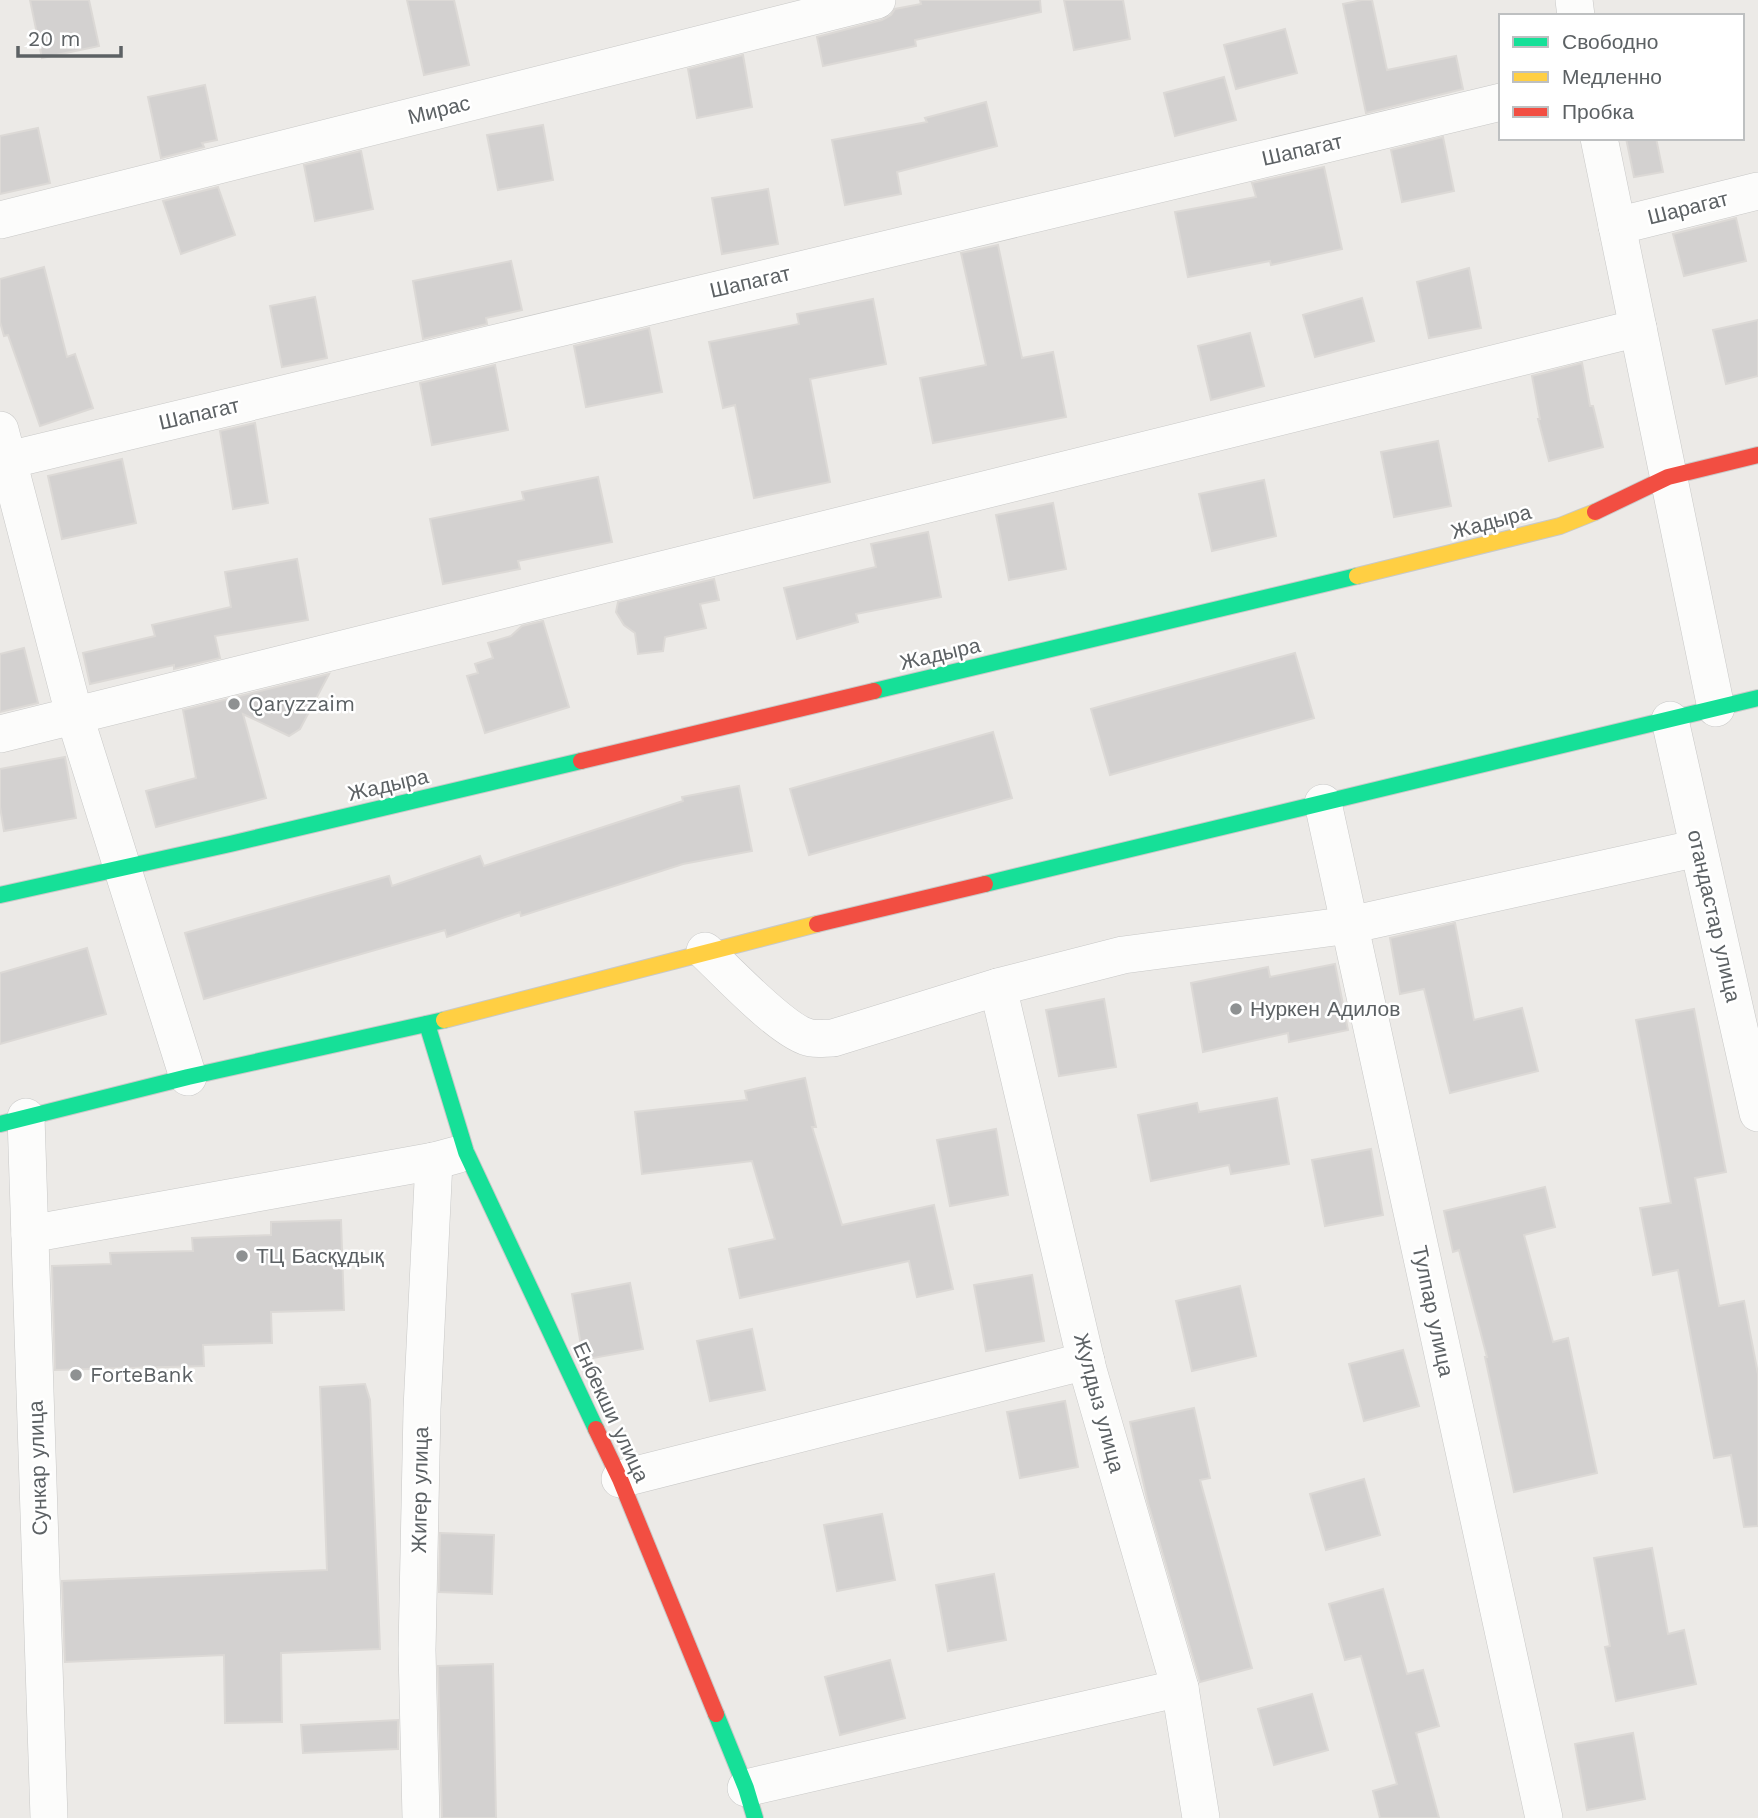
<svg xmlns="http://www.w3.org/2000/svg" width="1758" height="1818" font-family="'Work Sans',sans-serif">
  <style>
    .building { fill: #d3d1d0; stroke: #dcd9d6; stroke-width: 2 }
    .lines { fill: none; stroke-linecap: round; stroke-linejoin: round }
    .street-casing { stroke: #c8c8c7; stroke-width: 38 }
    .fast-casing { stroke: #c8c9c8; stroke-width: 18 }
    .slow-casing { stroke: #c8c9c8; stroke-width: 18 }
    .jam-casing { stroke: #c8c9c8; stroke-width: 18 }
    .street { stroke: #fcfcfb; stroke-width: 37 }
    .fast { stroke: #16e098; stroke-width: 16 }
    .slow { stroke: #ffcf43; stroke-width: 16 }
    .jam { stroke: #f24e42; stroke-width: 16 }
    .poi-dot { fill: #8e9192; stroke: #fff; stroke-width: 2.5 }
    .labels { text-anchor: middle; stroke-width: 5; stroke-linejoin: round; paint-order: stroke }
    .street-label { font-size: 21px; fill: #5c6164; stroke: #fff }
    .poi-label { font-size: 21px; fill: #5c6164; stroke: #fff; text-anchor: start }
  </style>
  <rect width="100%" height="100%" fill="#eceae7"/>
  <!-- building -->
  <g class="building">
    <polygon points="30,0 89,0 99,46 42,58"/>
    <polygon points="407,0 454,0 469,65 424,75"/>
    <polygon points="920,0 1040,0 1041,12 915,40 916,46 823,66 817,37 882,20 891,15 895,9 921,4"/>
    <polygon points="1064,0 1123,0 1130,39 1074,50"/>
    <polygon points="1362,0 1372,0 1387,70 1456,56 1463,89 1366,113 1343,4"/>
    <polygon points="1285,29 1297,73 1236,89 1224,45"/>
    <polygon points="743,55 752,107 697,118 688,69"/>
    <polygon points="1224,77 1236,120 1175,136 1164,93"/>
    <polygon points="205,85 217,140 202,143 204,147 161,158 148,97"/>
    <polygon points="986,102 997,146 897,172 901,194 845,205 832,140 927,122 925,118"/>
    <polygon points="543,125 553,180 498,190 487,135"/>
    <polygon points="38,128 50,183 0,194 0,136"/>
    <polygon points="1443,137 1454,191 1402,202 1391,150"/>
    <polygon points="1626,138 1656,138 1663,172 1634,177"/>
    <polygon points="361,151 373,209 315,221 304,165"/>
    <polygon points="1324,167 1342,249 1271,265 1270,261 1188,277 1175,212 1256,197 1252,183"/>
    <polygon points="218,187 235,235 181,254 163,201"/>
    <polygon points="768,189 778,244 722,254 712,198"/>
    <polygon points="1736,218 1746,261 1684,276 1673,234"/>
    <polygon points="998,245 1022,358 1053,352 1066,417 933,443 920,378 986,365 961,253"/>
    <polygon points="511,261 522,310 486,318 487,324 423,339 413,281"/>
    <polygon points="44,267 67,357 75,354 93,408 40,426 8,335 4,336 0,322 0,279"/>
    <polygon points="1469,268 1481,328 1429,338 1417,282"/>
    <polygon points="315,297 327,358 282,367 270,306"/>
    <polygon points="1362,298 1374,341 1315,357 1303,315"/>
    <polygon points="873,299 886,364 810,379 830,482 754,498 735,405 723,408 709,342 799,324 797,314"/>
    <polygon points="1758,320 1758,376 1726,384 1713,330"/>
    <polygon points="649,328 662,392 586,407 574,346"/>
    <polygon points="1250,333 1264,386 1211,400 1198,346"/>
    <polygon points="1582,363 1590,406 1593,406 1603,447 1549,461 1538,419 1540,419 1532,376"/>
    <polygon points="495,365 508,430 432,445 420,383"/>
    <polygon points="255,423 268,503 233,509 220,431"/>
    <polygon points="1438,441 1451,506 1394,517 1381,452"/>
    <polygon points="122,459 136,523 62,539 48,476"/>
    <polygon points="598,477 612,542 518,561 520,569 443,584 430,519 524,500 522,492"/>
    <polygon points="1264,480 1276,536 1212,551 1199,494"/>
    <polygon points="1053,503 1066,569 1009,580 996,515"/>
    <polygon points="928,532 941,597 856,614 858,622 797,639 784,588 876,567 871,544"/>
    <polygon points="297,559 308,620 215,636 220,658 174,669 174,665 90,684 83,653 155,636 152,625 231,607 225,572"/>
    <polygon points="714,579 719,600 700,604 706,628 665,637 663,651 638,654 635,633 624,625 616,612 618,602"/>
    <polygon points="543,621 569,707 485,733 467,676 478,673 475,664 493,658 488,643 511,636 522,626"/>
    <polygon points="24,648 38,703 0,712 0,654"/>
    <polygon points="1295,653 1314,718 1110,775 1091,709"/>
    <polygon points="329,674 300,729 289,736 243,714 266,798 156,827 146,791 196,778 183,710"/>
    <polygon points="993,732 1012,798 809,855 790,789"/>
    <polygon points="65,757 76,818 4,831 0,807 0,769"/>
    <polygon points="739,786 752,851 683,864 521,916 520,912 447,937 445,930 204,999 185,933 389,876 392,886 480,856 484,866 683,801 682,797"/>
    <polygon points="1455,923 1474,1020 1522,1008 1538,1071 1450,1093 1424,989 1400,994 1390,938"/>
    <polygon points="87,948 106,1014 0,1044 0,973"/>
    <polygon points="1335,964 1348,1030 1289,1042 1288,1033 1203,1052 1191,983 1268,967 1270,977"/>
    <polygon points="1104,999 1116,1067 1059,1076 1046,1010"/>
    <polygon points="1694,1009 1726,1172 1695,1178 1719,1306 1744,1301 1758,1374 1758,1526 1744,1527 1731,1455 1714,1458 1678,1270 1653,1275 1640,1208 1671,1203 1636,1020"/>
    <polygon points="805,1078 816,1127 812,1127 842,1225 934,1205 953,1289 917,1297 909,1261 740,1298 729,1249 775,1239 752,1161 642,1174 635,1112 747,1100 745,1091"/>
    <polygon points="1277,1098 1289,1164 1231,1174 1229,1165 1151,1181 1138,1115 1197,1103 1199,1112"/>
    <polygon points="996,1129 1008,1195 950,1206 937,1140"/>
    <polygon points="1371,1149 1383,1215 1325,1226 1312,1160"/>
    <polygon points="1545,1187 1555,1227 1524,1235 1553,1342 1568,1338 1597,1473 1514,1492 1485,1357 1487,1357 1459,1250 1453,1252 1444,1211"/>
    <polygon points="341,1220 344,1310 271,1312 272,1343 203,1345 204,1366 55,1370 52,1266 111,1264 110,1253 193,1251 192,1238 271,1235 271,1222"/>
    <polygon points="1032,1275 1044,1341 986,1351 974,1285"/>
    <polygon points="630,1283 643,1349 588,1359 581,1345 572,1294"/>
    <polygon points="1240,1286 1256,1356 1192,1371 1176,1301"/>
    <polygon points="752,1329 765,1390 710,1401 697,1341"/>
    <polygon points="1403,1350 1419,1406 1364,1421 1349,1364"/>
    <polygon points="365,1384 370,1400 380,1649 281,1653 282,1722 225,1723 224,1655 65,1662 62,1581 327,1570 320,1387"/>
    <polygon points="1065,1401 1078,1467 1020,1478 1007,1412"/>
    <polygon points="1194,1408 1210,1478 1200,1480 1252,1668 1200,1682 1148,1503 1130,1422"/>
    <polygon points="1364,1479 1380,1535 1326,1550 1310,1494"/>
    <polygon points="882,1514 895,1580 837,1591 824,1525"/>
    <polygon points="440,1533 494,1535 492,1594 439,1592"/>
    <polygon points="1652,1548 1668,1634 1684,1630 1696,1684 1616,1701 1605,1647 1610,1646 1594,1558"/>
    <polygon points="994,1574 1006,1640 948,1651 936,1585"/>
    <polygon points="1383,1589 1407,1674 1423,1670 1439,1726 1416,1733 1439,1818 1380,1818 1373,1791 1397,1784 1361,1656 1345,1660 1329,1604"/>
    <polygon points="890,1660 905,1718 840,1735 825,1677"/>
    <polygon points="493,1664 496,1818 442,1818 438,1666"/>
    <polygon points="1312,1694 1328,1750 1274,1765 1258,1709"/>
    <polygon points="398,1720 398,1749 303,1753 301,1725"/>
    <polygon points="1633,1733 1645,1799 1587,1810 1575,1744"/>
  </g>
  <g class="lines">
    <!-- street casing -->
    <g class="street-casing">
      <g id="street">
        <polyline points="1574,0 1576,16"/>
        <polyline points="1599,138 1716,708"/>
        <polyline points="0,220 877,0"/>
        <polyline points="1617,226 1758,191"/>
        <polyline points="0,430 74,714 188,1077"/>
        <polyline points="0,462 1501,102"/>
        <polyline points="1670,720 1758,1113"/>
        <polyline points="0,734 1638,328"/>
        <polyline points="1323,803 1544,1818"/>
        <path d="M705,951C726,971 785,1034 811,1038C818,1039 826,1038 833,1038L998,987L1123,955L1350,925L1698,848"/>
        <polyline points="998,987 1088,1370 1180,1688 1201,1818"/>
        <polyline points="26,1117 49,1818"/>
        <polyline points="30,1234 434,1161 456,1155"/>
        <polyline points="620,1479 1086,1361"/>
        <polyline points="746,1788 1180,1688"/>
        <polyline points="421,1818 417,1650 422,1409 434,1161"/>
      </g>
    </g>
    <!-- fast casing -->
    <g class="fast-casing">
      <g id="fast">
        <polyline points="874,691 1357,576"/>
        <polyline points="985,884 1758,698"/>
        <polyline points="0,895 230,844 581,761"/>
        <polyline points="427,1024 466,1152 596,1429"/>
        <polyline points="0,1124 188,1077 444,1020"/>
        <polyline points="716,1714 746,1788 755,1818"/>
      </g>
    </g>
    <!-- slow casing -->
    <g class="slow-casing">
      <g id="slow">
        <polyline points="1357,576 1560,526 1595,512"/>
        <polyline points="444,1020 817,924"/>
      </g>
    </g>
    <!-- jam casing -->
    <g class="jam-casing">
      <g id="jam">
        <polyline points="1595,512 1668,477 1758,455"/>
        <polyline points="581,761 874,691"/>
        <polyline points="817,924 985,884"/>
        <polyline points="596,1429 620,1479 716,1714"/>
      </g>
    </g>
    <!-- street -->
    <use href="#street" class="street"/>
    <!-- fast -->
    <use href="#fast" class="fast"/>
    <!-- slow -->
    <use href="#slow" class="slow"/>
    <!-- jam -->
    <use href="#jam" class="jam"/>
  </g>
  <!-- markers -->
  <g class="poi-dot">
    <circle cx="234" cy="704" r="7"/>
    <circle cx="1236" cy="1009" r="7"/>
    <circle cx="242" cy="1256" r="7"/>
    <circle cx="76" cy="1375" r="7"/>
  </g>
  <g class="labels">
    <!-- street labels -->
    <g class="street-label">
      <text transform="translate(439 110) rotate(-14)" y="7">Мирас</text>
      <text transform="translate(1302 150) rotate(-13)" y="7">Шапагат</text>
      <text transform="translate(1688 208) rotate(-14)" y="7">Шарагат</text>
      <text transform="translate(750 282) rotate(-13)" y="7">Шапагат</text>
      <text transform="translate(199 414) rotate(-13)" y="7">Шапагат</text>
      <text transform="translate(1491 522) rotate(-15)" y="7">Жадыра</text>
      <text transform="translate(940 654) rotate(-13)" y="7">Жадыра</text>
      <text transform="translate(388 785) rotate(-13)" y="7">Жадыра</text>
      <text transform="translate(1714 916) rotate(77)" y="7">отандастар улица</text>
      <text transform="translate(1433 1311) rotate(78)" y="7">Тулпар улица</text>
      <text transform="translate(1099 1403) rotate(75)" y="7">Жулдыз улица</text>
      <text transform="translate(611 1412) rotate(65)" y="7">Енбекши улица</text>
      <text transform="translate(38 1468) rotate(-92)" y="7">Сункар улица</text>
      <text transform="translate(420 1490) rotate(-89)" y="7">Жигер улица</text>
    </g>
    <!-- poi labels -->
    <g class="poi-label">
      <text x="248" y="711">Qaryzzaim</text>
      <text x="1250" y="1016">Нуркен Адилов</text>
      <text x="256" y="1263">ТЦ Басқұдық</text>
      <text x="90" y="1382">ForteBank</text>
    </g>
  </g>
  <!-- legend -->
  <rect x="1499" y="14" width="245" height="126" fill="#ffffff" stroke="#bec0c1" stroke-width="2"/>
  <rect x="1513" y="37" width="35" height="10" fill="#16e098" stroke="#bec0c1" stroke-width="2"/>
  <text x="1562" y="49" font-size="21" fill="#5c6164">Свободно</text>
  <rect x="1513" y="72" width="35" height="10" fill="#ffcf43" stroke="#bec0c1" stroke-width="2"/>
  <text x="1562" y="84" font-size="21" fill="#5c6164">Медленно</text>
  <rect x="1513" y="107" width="35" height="10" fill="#f24e42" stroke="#bec0c1" stroke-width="2"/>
  <text x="1562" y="119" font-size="21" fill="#5c6164">Пробка</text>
  <!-- scale -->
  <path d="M18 46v10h103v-10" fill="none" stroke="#5c6164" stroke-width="3.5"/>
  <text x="28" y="46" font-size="21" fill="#5c6164" stroke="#ffffff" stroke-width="5" paint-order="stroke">20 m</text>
</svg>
